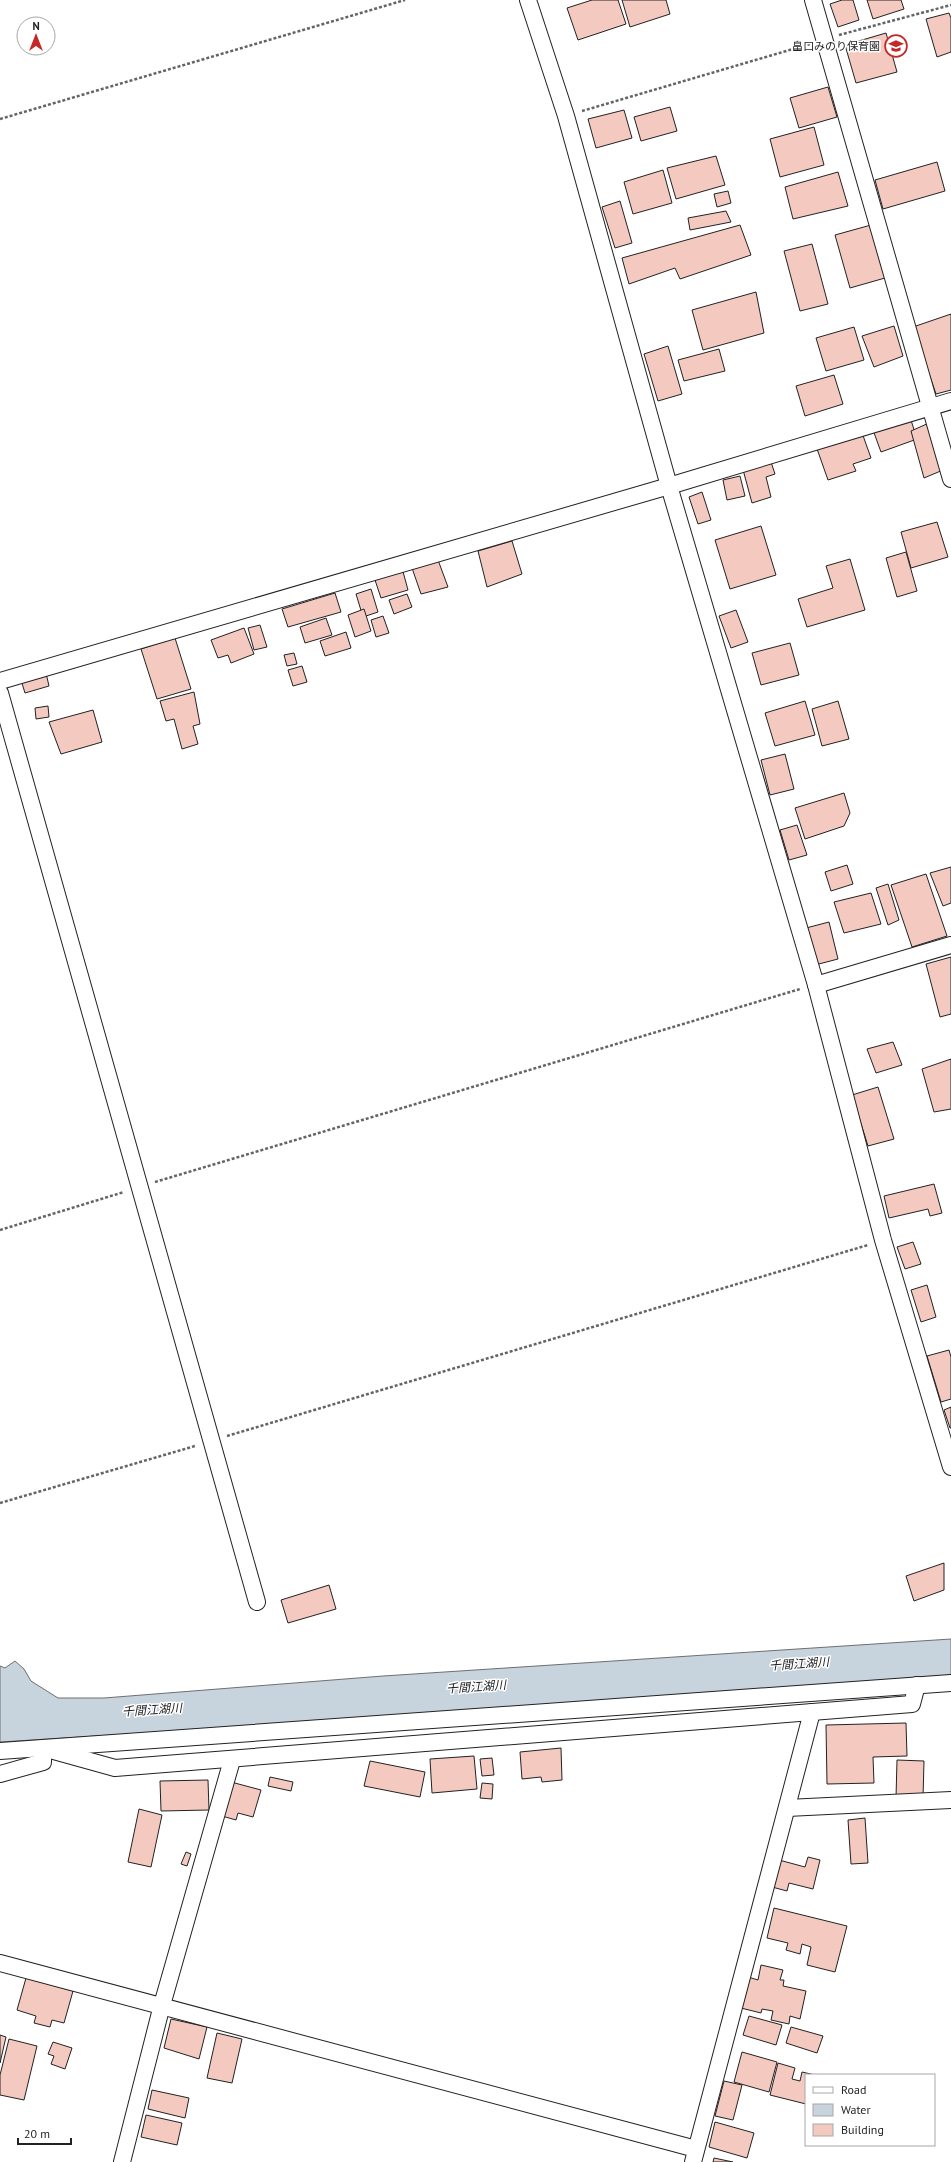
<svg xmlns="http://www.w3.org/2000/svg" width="951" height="2162" font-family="'PT Sans','Noto Sans JP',sans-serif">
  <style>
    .water { fill: #c7d3dd; stroke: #6f6f6f }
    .building { fill: #f3c9c0; stroke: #222 }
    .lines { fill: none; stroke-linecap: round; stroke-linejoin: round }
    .minor-casing { stroke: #222; stroke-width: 18 }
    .path { stroke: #646464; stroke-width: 2.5; stroke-dasharray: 3 2; stroke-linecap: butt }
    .minor { stroke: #fff; stroke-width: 16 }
    .labels { text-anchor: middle; stroke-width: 3; stroke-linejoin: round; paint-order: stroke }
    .poi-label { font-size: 11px; fill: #222; stroke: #fff; text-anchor: end }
    .water-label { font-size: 12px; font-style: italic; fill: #222; stroke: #fff }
  </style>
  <rect width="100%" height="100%" fill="#fff"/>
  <!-- water -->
  <polygon class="water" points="951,1639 951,1675 336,1721 0,1742 0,1666 5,1668 15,1661 24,1669 31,1681 58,1698 104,1698 383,1676"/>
  <!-- building -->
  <g class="building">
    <polygon points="592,0 618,0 626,24 578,40 567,8"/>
    <polygon points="622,0 666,0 670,14 630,27"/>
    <polygon points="842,0 853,0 859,20 838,27 830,4"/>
    <polygon points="867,0 901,0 904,9 873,19"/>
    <polygon points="949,13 951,18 951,52 937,57 926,19"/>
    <polygon points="886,33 897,72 856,83 845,45"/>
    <polygon points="828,87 837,117 799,128 790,98"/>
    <polygon points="670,107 677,131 641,141 634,117"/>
    <polygon points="624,110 632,138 596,148 588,119"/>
    <polygon points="814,127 824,165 780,177 770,139"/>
    <polygon points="716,156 725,185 676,199 667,168"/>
    <polygon points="937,162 945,191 883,209 875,180"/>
    <polygon points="663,170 672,203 633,214 624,182"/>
    <polygon points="838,172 848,206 793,219 785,187"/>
    <polygon points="728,191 731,203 717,207 714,194"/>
    <polygon points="620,201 632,243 615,248 602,207"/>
    <polygon points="726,211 731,222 690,230 688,218"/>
    <polygon points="740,225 751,255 680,279 675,268 629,284 622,258"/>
    <polygon points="871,225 885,278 850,288 835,235"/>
    <polygon points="812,244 828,304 800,311 784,251"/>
    <polygon points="756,292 764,333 703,350 692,310"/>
    <polygon points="951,314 951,390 936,394 913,327"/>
    <polygon points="894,326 903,356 874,367 862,336"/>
    <polygon points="854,327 864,360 826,371 816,338"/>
    <polygon points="668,346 682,394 658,401 644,354"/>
    <polygon points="719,349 725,371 684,381 678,360"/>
    <polygon points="834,375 843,404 805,416 796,386"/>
    <polygon points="910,417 917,439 881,452 873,430"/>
    <polygon points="929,423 943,470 924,478 911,431"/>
    <polygon points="861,430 871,458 853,464 856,471 828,480 816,446"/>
    <polygon points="770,459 775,474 766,477 771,497 752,503 742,466"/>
    <polygon points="740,476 745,496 727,500 723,480"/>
    <polygon points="702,492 711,520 698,524 689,497"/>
    <polygon points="937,522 948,557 911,568 901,532"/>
    <polygon points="761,526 776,575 730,589 715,540"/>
    <polygon points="512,541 522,574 487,587 478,551"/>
    <polygon points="906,552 917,591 897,597 886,558"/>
    <polygon points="850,559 865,610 807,627 798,599 833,588 826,566"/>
    <polygon points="438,560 448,587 421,594 412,568"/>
    <polygon points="402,568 408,590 381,598 374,577"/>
    <polygon points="371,589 378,612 363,617 356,594"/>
    <polygon points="335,593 341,612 288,627 282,609"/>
    <polygon points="407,594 412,607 394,614 389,600"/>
    <polygon points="364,609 371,631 355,637 348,615"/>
    <polygon points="736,610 748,642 731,648 719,616"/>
    <polygon points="383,616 389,633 376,637 371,620"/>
    <polygon points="326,618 332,635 305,643 300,627"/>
    <polygon points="260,625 267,647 254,650 248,628"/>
    <polygon points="244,628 254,654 231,663 228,655 218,658 211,640"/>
    <polygon points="346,632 351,648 325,656 320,641"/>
    <polygon points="175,638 191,689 157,699 141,649"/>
    <polygon points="790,643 799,675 761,685 752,653"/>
    <polygon points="294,653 297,664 287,666 284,655"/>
    <polygon points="302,666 307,682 293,686 288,670"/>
    <polygon points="46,673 49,686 25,693 21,680"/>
    <polygon points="194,692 200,724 193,726 198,744 182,749 174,719 166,721 160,701"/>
    <polygon points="805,701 815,735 775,746 765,713"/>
    <polygon points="838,701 849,739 822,746 812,709"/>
    <polygon points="48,706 49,717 36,719 35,708"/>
    <polygon points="93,710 102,742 61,754 49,722"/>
    <polygon points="785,754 794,789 770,795 761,760"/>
    <polygon points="844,793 850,813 844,826 805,839 795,808"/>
    <polygon points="797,825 807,855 789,860 780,830"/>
    <polygon points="847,865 853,884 831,891 825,872"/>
    <polygon points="951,867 951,903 943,906 930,873"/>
    <polygon points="926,874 947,936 912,947 891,885"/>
    <polygon points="888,884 899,920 888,925 876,888"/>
    <polygon points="871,893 881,924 844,933 834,902"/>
    <polygon points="829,922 838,959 815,965 806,928"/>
    <polygon points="951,957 951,1014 940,1017 926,964"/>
    <polygon points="893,1042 902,1065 876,1073 867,1049"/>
    <polygon points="951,1059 951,1109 934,1112 922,1069"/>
    <polygon points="878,1087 894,1139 868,1146 852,1095"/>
    <polygon points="934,1184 942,1213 930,1216 928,1209 889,1218 884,1196"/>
    <polygon points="913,1242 921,1264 905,1269 897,1247"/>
    <polygon points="927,1285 936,1317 921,1322 911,1290"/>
    <polygon points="949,1350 951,1357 951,1399 941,1402 927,1356"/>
    <polygon points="951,1407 951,1428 950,1428 944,1410"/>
    <polygon points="944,1563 944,1590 914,1601 906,1576"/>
    <polygon points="329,1585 336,1609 288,1623 281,1600"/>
    <polygon points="906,1723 907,1756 873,1757 874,1783 827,1784 826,1725"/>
    <polygon points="561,1748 562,1780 542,1782 541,1777 522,1779 520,1752"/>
    <polygon points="474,1756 477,1789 432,1793 430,1759"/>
    <polygon points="492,1758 494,1775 482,1776 480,1759"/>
    <polygon points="897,1760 924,1761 923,1798 896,1798"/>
    <polygon points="370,1761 425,1772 420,1797 364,1786"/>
    <polygon points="270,1777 293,1782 291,1791 268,1786"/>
    <polygon points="208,1780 209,1810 161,1811 160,1781"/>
    <polygon points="231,1782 261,1790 253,1817 238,1813 236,1820 222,1816"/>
    <polygon points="482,1783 493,1784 492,1799 480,1798"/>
    <polygon points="139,1809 162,1815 151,1867 128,1862"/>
    <polygon points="865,1818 868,1863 851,1864 848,1820"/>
    <polygon points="186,1852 191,1854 187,1866 181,1864"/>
    <polygon points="808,1857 820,1860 813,1889 789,1883 787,1891 772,1887 779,1860 805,1867"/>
    <polygon points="774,1908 847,1926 835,1972 807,1965 811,1947 802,1944 800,1954 786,1950 788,1943 767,1938"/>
    <polygon points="761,1965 783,1970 780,1980 784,1980 783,1986 806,1991 800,2019 790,2016 789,2024 771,2020 773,2011 762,2009 761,2013 741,2008 748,1977 758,1980"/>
    <polygon points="26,1978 73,1991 64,2023 52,2020 50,2027 34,2023 36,2016 17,2010"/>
    <polygon points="749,2016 782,2025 776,2045 743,2035"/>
    <polygon points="171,2019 207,2027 199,2059 164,2048"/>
    <polygon points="791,2027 823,2036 817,2053 786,2043"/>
    <polygon points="217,2033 242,2039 232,2083 207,2078"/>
    <polygon points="0,2035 6,2037 0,2063"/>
    <polygon points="9,2039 37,2046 24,2100 0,2095 0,2075"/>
    <polygon points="53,2042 72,2048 65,2069 51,2064 54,2056 48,2054"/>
    <polygon points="742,2052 777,2062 769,2092 734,2082"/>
    <polygon points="778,2063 795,2068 792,2079 800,2081 802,2072 815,2075 806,2075 806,2104 770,2095"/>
    <polygon points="724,2081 742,2085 733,2120 715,2116"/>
    <polygon points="152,2090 189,2098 185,2118 148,2109"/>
    <polygon points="146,2115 182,2123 177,2145 141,2137"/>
    <polygon points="715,2122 754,2133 747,2158 709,2147"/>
    <polygon points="714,2158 733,2162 713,2162"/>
  </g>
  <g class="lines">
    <!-- minor casing -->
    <g class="minor-casing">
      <g id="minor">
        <polyline points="528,0 566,116 669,486 816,985 883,1240 951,1467"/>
        <polyline points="813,0 951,479"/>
        <polyline points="0,681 669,486 951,401"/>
        <polyline points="0,693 257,1602"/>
        <polyline points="816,985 951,945"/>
        <polyline points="0,1751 951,1683"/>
        <polyline points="0,1774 43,1762 43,1748 115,1768 912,1704 917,1685"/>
        <polyline points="787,1808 951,1800"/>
        <polyline points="0,1963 696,2149"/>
        <polyline points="122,2162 162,2005 232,1760"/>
        <polyline points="693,2162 812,1712"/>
      </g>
    </g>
    <!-- path -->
    <g class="path">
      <polyline points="839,35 951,5"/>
      <polyline points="582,111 810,44"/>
      <polyline points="0,119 405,0"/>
      <polyline points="155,1182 800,989"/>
      <polyline points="0,1230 124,1192"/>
      <polyline points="227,1436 868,1245"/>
      <polyline points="0,1503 195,1446"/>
    </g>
    <!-- minor -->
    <use href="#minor" class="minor"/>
  </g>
  <!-- icons -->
  <defs>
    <g id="school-ring" transform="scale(1.15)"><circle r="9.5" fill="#fff" stroke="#c62828" stroke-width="1.5"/><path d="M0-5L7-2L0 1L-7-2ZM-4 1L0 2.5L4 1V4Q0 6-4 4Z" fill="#c62828"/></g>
  </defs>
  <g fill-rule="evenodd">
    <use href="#school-ring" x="896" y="46"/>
  </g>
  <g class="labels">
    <!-- poi labels -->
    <g class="poi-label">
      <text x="880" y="50">畠口みのり保育園</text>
    </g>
    <!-- water labels -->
    <g class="water-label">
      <text transform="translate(799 1664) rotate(-4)" y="4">千間江湖川</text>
      <text transform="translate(476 1687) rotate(-4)" y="4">千間江湖川</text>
      <text transform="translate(152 1710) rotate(-4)" y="4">千間江湖川</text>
    </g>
  </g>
  <!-- legend -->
  <rect x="805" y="2074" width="130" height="72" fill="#ffffff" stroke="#a7a7a7"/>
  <rect x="813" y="2087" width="20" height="6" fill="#ffffff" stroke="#a7a7a7"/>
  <text x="841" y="2094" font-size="12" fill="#222222">Road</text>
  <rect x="813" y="2104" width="20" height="12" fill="#c7d3dd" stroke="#a7a7a7"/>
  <text x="841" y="2114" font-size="12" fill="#222222">Water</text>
  <rect x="813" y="2124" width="20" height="12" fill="#f3c9c0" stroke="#a7a7a7"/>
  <text x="841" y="2134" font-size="12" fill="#222222">Building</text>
  <!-- north arrow -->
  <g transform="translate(36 36)"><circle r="19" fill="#ffffff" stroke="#a7a7a7"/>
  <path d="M0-3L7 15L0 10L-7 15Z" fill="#c62828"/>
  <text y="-6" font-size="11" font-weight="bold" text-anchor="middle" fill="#222222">N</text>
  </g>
  <!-- scale -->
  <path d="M18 2138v6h53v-6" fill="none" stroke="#222222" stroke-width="2"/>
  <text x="24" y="2138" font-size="12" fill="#222222" stroke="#ffffff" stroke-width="3" paint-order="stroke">20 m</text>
</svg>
